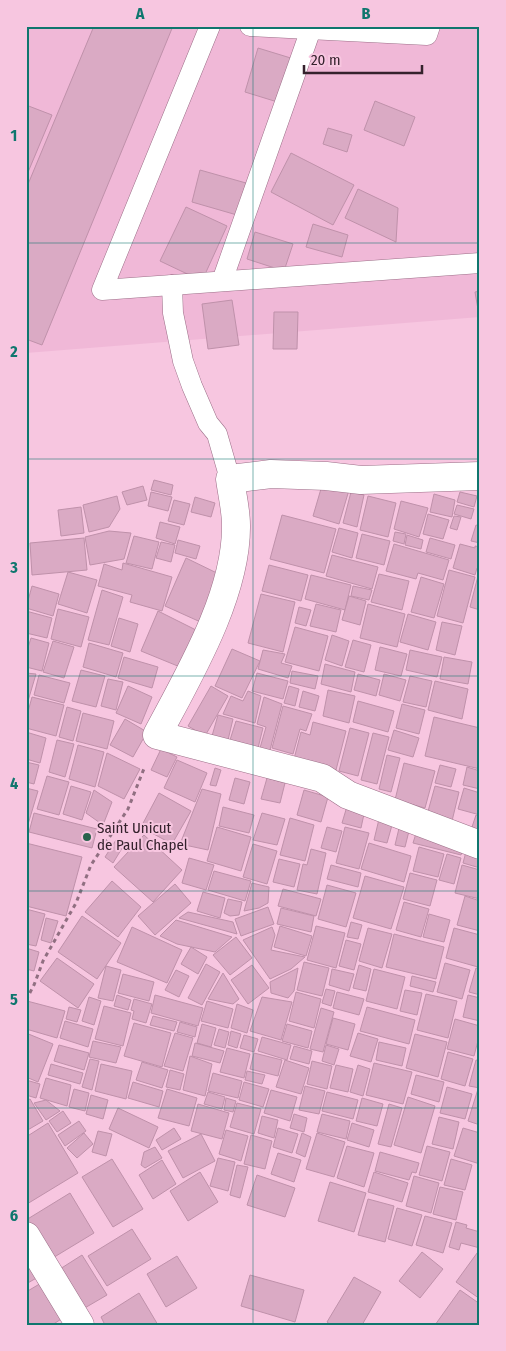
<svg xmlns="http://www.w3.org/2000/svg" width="506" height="1351" font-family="'Fira Sans Condensed',sans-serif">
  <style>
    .built { fill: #f0b8d7 }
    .building { fill: #daaac4; stroke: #bf91aa }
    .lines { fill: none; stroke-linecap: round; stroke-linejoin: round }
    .service-casing { stroke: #9c6f88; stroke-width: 21 }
    .minor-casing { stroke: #9c6f88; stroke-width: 29 }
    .path { stroke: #906f81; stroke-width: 3; stroke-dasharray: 4 4; stroke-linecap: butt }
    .service { stroke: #fff; stroke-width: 20 }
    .minor { stroke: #fff; stroke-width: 28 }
    .grid { fill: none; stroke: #0f766e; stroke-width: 1; stroke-opacity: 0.55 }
    .poi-dot { fill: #28634c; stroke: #f7c6e0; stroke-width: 2 }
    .labels { text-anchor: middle; stroke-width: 4; stroke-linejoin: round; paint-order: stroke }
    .poi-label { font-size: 15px; fill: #35222d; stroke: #f7c6e0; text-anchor: start }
    .neatline { fill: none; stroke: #0f766e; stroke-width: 2 }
    .grid-label { font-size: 16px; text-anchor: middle; font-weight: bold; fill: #0f766e }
  </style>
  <rect width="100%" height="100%" fill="#f7c6e0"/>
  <!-- built -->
  <polygon class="built" points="26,26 480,26 480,317 26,353"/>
  <!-- building -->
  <g class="building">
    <polygon points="94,26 173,26 42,345 26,339 26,189"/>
    <polygon points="258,48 294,59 284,104 245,92"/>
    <polygon points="375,101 415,117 404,146 364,130"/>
    <polygon points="26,105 52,115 26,177"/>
    <polygon points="328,128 352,135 347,152 323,144"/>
    <polygon points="291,153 354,185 333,225 271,192"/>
    <polygon points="200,170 246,183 237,215 192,202"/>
    <polygon points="358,189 398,208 396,242 345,218"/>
    <polygon points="186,207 227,226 202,281 160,261"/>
    <polygon points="313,224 348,235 342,257 306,247"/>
    <polygon points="255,232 293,244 284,271 247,259"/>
    <polygon points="480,291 480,321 475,292"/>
    <polygon points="232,300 239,345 208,349 202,304"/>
    <polygon points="274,312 298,312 297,349 273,349"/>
    <polygon points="154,480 173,485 171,495 151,490"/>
    <polygon points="323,482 349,490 339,524 313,516"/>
    <polygon points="143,486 147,500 127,505 122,492"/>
    <polygon points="151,492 172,497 168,511 148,506"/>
    <polygon points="351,492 364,495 357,527 343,523"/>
    <polygon points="460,492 477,496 474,507 457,502"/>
    <polygon points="434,494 455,500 452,517 430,512"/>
    <polygon points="117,496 120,509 109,527 89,532 83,505"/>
    <polygon points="368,496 396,503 388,537 360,530"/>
    <polygon points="195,497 215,503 211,517 191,512"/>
    <polygon points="174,500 190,504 184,525 168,521"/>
    <polygon points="401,501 428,508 419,537 394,529"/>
    <polygon points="457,505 474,509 471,519 454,514"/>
    <polygon points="81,507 84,533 61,536 58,510"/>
    <polygon points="428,514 449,520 443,539 423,534"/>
    <polygon points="282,515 336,529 324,573 270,559"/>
    <polygon points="454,516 461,517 457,530 450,528"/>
    <polygon points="160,522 180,527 175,544 156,538"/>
    <polygon points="476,525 480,526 480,543 471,541"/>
    <polygon points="339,528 358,533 352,558 332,552"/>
    <polygon points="109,531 131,533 124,559 90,565 85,537"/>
    <polygon points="395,532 406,534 404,544 393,541"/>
    <polygon points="362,534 390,541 384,565 356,558"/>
    <polygon points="407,535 423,540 421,549 405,545"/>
    <polygon points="134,536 159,542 152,569 126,563"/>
    <polygon points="84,538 87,570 32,575 30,543"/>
    <polygon points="430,538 455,545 451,559 426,552"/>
    <polygon points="178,540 200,546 196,559 175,553"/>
    <polygon points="161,542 175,545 171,562 156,558"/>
    <polygon points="394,544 449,560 443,580 418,573 416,579 386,571"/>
    <polygon points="460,544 475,548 475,546 480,547 480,568 477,568 475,575 453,568"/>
    <polygon points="332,555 378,567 372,589 326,576"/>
    <polygon points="186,558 223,576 205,624 165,606"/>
    <polygon points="123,563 172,577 162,611 130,602 132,595 98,586 104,564 122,570"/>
    <polygon points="269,565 308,575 301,601 262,591"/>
    <polygon points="449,570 475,577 463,623 437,616"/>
    <polygon points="68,572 97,580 87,613 58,604"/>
    <polygon points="479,572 480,572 480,610 470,607"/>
    <polygon points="379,574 409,581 402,610 371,602"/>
    <polygon points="311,575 351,585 345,610 305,599"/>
    <polygon points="421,577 444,584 434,618 411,612"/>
    <polygon points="32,586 59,594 53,616 26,608"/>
    <polygon points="353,586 372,590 369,600 351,596"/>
    <polygon points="102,590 123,597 109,645 88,640"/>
    <polygon points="261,594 295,602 283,652 248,643"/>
    <polygon points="349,596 366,601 360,625 342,620"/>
    <polygon points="316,604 341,610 336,632 310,626"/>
    <polygon points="368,604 405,614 397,647 360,638"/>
    <polygon points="299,607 311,610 306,626 295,623"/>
    <polygon points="58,609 89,617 81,647 51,639"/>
    <polygon points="26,611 52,618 47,638 26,633"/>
    <polygon points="158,611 202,633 185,669 141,651"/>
    <polygon points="408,614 436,622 428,650 400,642"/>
    <polygon points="119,618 138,624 130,652 111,646"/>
    <polygon points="442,622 462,626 455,655 436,650"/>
    <polygon points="295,627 328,636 319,671 285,662"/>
    <polygon points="332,635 349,641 342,666 325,660"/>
    <polygon points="31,638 49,643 42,671 26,667 26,654"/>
    <polygon points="353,640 371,645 364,672 345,667"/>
    <polygon points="53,641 74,647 64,678 43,672"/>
    <polygon points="89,643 123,653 116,677 83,667"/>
    <polygon points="380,647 407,654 401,676 375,670"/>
    <polygon points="232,649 260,661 242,698 215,686"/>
    <polygon points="263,650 285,654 281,663 292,666 288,678 258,669"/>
    <polygon points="410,650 442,657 437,677 406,670"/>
    <polygon points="124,657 158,667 152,688 118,678"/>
    <polygon points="444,657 472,662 468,684 440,679"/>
    <polygon points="325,664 355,672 351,692 321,684"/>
    <polygon points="81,670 105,676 96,707 72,701"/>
    <polygon points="292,671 318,676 315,689 290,683"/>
    <polygon points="26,673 36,674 28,701 26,701"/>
    <polygon points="257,673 288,681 283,699 252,691"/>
    <polygon points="358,674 380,680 376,696 354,690"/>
    <polygon points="384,674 406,680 400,701 379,695"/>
    <polygon points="39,675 70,683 64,703 34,695"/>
    <polygon points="410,676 432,681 426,707 403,702"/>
    <polygon points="108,679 123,682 116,710 101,706"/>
    <polygon points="435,681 468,689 462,719 428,710"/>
    <polygon points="128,686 152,697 141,724 116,713"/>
    <polygon points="211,686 228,696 205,736 188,726"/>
    <polygon points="289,686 299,689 295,706 284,703"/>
    <polygon points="328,690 355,696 349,723 323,716"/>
    <polygon points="248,691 261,696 255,723 223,714 231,696 243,701"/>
    <polygon points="303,691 319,696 315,711 299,707"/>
    <polygon points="32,697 64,705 56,736 26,728 26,719"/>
    <polygon points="264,697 282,704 270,750 260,748 266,727 257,724"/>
    <polygon points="358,701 394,711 388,732 353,722"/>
    <polygon points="402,704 425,710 419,734 396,728"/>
    <polygon points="283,706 312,714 306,731 300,729 293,754 272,748"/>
    <polygon points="67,707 81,711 73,741 59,737"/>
    <polygon points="83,713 114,721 107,749 76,741"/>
    <polygon points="218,715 233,719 228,740 212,736"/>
    <polygon points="434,717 480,728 480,769 425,756"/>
    <polygon points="125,719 147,732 133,757 110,745"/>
    <polygon points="236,721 263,728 258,748 230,740"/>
    <polygon points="313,722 346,731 336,770 294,759 301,732 310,735"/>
    <polygon points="350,728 369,733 358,776 339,771"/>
    <polygon points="394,730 419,738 413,757 388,750"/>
    <polygon points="26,732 46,738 40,763 26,759"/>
    <polygon points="373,733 389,737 377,784 361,780"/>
    <polygon points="57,740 74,744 65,777 49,772"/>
    <polygon points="78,745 104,752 95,787 69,779"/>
    <polygon points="161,749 177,757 167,777 151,770"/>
    <polygon points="107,753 140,769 124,799 98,786"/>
    <polygon points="387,755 400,758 391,792 379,789"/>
    <polygon points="177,760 207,773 195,802 164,788"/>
    <polygon points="26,762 39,765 34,784 26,782"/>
    <polygon points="404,763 435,771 425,808 395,800"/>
    <polygon points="440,765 456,769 451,787 435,783"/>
    <polygon points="467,767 480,771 480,789 463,785"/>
    <polygon points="215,768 221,770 216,786 210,785"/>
    <polygon points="47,776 69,782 59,815 37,809"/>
    <polygon points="235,778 250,782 244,804 229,800"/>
    <polygon points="267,778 285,783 280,803 261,799"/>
    <polygon points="71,786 91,792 82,820 63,814"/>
    <polygon points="435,786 459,792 452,821 427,815"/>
    <polygon points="26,788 38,791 26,831"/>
    <polygon points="464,788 480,793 480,815 458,809"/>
    <polygon points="202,789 221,794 208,850 180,844"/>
    <polygon points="94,790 112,802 103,825 86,813"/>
    <polygon points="304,790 328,797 321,822 297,815"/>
    <polygon points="159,793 191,811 172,844 141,827"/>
    <polygon points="348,803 364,814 361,828 342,823"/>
    <polygon points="223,807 254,815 249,833 219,826"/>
    <polygon points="34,813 97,829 92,848 29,832"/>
    <polygon points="262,813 285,819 277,845 253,840"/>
    <polygon points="380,815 394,818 387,843 374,840"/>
    <polygon points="476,815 480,816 480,832 471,830"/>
    <polygon points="290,818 314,825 305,861 280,855"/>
    <polygon points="401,820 411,823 405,847 395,845"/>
    <polygon points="217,827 251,837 241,871 207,861"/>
    <polygon points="327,827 342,831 336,852 321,848"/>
    <polygon points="345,827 369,833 359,869 336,863"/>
    <polygon points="418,827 465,840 461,855 413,843"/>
    <polygon points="144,835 182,870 153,902 114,867"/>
    <polygon points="116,840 124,845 113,863 105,857"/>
    <polygon points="26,843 82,857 66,916 26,906"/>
    <polygon points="369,843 411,856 404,882 361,869"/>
    <polygon points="253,844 277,851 267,884 243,877"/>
    <polygon points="419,847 444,854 438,877 413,871"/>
    <polygon points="467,848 480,852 480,868 463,863"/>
    <polygon points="311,849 326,853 317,894 297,890 303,864 307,865"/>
    <polygon points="447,854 461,858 454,884 439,880"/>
    <polygon points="189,858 214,865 206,890 182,883"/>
    <polygon points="279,859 300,864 294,887 273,882"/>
    <polygon points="331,865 361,873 358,887 327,879"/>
    <polygon points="462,865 480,870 480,899 455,893"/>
    <polygon points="214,871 251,881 245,901 208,890"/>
    <polygon points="410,873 437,880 430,906 403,899"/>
    <polygon points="365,876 404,887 391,929 353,918"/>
    <polygon points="112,881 141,907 118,937 85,912"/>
    <polygon points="252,883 269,887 268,903 259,908 244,911"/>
    <polygon points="175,884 191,903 155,935 138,916"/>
    <polygon points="327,885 356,893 346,927 318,919"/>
    <polygon points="283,889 321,899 316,916 278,906"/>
    <polygon points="203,892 225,898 220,918 197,911"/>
    <polygon points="465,896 480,901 480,931 457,925"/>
    <polygon points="228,899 242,902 239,915 230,916 224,913"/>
    <polygon points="404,902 429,909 421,937 396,930"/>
    <polygon points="268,907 274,924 241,936 235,919"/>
    <polygon points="281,908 314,916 311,932 277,924"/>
    <polygon points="26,909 45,914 36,946 26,944"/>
    <polygon points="188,912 233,922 237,934 179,918"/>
    <polygon points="429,914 450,920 444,942 423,937"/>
    <polygon points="82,916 121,943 97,979 58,952"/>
    <polygon points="46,918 58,921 51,943 41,940"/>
    <polygon points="176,920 232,937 215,952 177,944 160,936"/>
    <polygon points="351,922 362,925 358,939 347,937"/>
    <polygon points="280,926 312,936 306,956 274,947"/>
    <polygon points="316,926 345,933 336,968 307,960"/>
    <polygon points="132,927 182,950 167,983 117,962"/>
    <polygon points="272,927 275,935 271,950 305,957 291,969 270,979 243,940"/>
    <polygon points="368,928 392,934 382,968 359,961"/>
    <polygon points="454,928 480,935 480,960 478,967 446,958"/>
    <polygon points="394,934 444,947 436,979 386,967"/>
    <polygon points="236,937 252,958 230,975 213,955"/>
    <polygon points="346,940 361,944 354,970 339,966"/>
    <polygon points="191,947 207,957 198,974 181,964"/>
    <polygon points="26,948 39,952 34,971 26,969"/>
    <polygon points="57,958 94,984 78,1008 40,981"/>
    <polygon points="304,962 329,968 322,996 297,990"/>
    <polygon points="445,963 470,970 462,999 437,992"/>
    <polygon points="206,964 220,972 202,1005 188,998"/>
    <polygon points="252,965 269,988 248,1004 231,980"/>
    <polygon points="359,965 371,969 366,991 353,988"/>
    <polygon points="106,966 121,970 113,1001 98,998"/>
    <polygon points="298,968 294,991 288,998 271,993 270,982"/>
    <polygon points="476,968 480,969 480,995 469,992"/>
    <polygon points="332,969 354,974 349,991 329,985"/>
    <polygon points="374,969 405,977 397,1009 366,1001"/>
    <polygon points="176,970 189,976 179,997 165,990"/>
    <polygon points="223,973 239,999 233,1004 208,999"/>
    <polygon points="123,974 154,982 149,1001 118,993"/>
    <polygon points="412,976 436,982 433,992 410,986"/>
    <polygon points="326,989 335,991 331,1006 322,1003"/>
    <polygon points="405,990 422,993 417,1015 400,1011"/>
    <polygon points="296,992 321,999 314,1028 289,1021"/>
    <polygon points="337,992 364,999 359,1015 333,1008"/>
    <polygon points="426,994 457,1001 448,1038 417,1030"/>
    <polygon points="117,995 131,1000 128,1010 114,1006"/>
    <polygon points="155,995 203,1008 198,1026 151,1013"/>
    <polygon points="468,995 480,998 480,1021 463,1017"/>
    <polygon points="89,997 101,1001 94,1025 82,1021"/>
    <polygon points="262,997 292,1002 281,1040 250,1031"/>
    <polygon points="134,999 152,1004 146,1023 132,1019 134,1011 131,1010"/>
    <polygon points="27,1001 65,1011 57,1038 26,1029"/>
    <polygon points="207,1001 233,1009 228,1028 201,1021"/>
    <polygon points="237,1004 253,1010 247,1033 231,1028"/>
    <polygon points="104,1006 131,1013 123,1046 95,1039"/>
    <polygon points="69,1007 81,1010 77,1022 66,1019"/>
    <polygon points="367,1007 415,1020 409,1044 360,1031"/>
    <polygon points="321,1008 334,1012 323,1052 310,1049"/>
    <polygon points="153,1016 177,1022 174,1031 150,1025"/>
    <polygon points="333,1018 355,1024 348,1050 326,1044"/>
    <polygon points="455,1019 480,1026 480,1033 474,1056 447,1049"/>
    <polygon points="65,1021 93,1029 88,1047 60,1038"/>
    <polygon points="180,1022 197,1027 195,1037 177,1032"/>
    <polygon points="134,1023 171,1033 162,1067 124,1056"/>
    <polygon points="202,1024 216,1028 211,1047 197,1043"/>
    <polygon points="287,1024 312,1031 308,1048 282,1041"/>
    <polygon points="219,1029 229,1032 225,1048 214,1045"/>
    <polygon points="231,1031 241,1034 237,1048 228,1045"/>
    <polygon points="26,1033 53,1044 38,1082 26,1077"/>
    <polygon points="175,1033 193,1038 183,1071 164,1066"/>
    <polygon points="358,1033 378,1039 371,1062 350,1056"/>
    <polygon points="415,1034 447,1042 438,1077 406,1068"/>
    <polygon points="244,1035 258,1039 254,1052 240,1048"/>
    <polygon points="262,1037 291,1045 287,1060 258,1051"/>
    <polygon points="93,1041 121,1047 116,1063 89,1057"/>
    <polygon points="379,1042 406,1048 402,1066 376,1060"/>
    <polygon points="195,1043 224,1051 220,1063 192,1056"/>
    <polygon points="59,1045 89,1053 84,1070 54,1061"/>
    <polygon points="326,1045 339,1049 334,1065 322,1061"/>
    <polygon points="294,1046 312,1051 309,1064 290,1059"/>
    <polygon points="227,1048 250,1054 244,1078 220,1072"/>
    <polygon points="448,1052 473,1059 465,1086 441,1079"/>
    <polygon points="254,1053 282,1060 278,1076 250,1069"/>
    <polygon points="190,1056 212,1064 205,1096 183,1090"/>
    <polygon points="90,1059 99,1061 92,1090 82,1087"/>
    <polygon points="285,1060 309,1068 301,1094 276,1087"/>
    <polygon points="476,1060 480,1061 480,1088 469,1086"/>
    <polygon points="312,1061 332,1066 327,1089 307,1084"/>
    <polygon points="142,1062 168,1070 162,1088 136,1080"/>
    <polygon points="374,1063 412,1072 403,1104 366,1095"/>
    <polygon points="51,1064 83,1073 80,1084 48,1075"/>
    <polygon points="101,1064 132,1071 126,1099 95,1091"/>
    <polygon points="336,1065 353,1069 348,1092 330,1088"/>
    <polygon points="358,1065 370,1069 363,1096 350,1092"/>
    <polygon points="170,1070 184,1074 180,1090 166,1087"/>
    <polygon points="247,1071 265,1075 262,1084 245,1080"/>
    <polygon points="213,1073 242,1081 238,1098 208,1091"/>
    <polygon points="416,1075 444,1082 439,1102 411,1094"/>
    <polygon points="46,1078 71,1085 67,1106 40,1098"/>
    <polygon points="26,1080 40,1084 36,1098 26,1095"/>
    <polygon points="133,1082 163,1091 159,1107 128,1098"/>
    <polygon points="244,1082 269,1089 263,1107 239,1100"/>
    <polygon points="305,1086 325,1091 319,1114 299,1110"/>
    <polygon points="447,1087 472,1094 465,1119 440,1113"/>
    <polygon points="74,1089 89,1093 85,1111 69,1107"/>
    <polygon points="167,1089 197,1098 189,1126 158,1118"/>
    <polygon points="478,1089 480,1090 480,1125 468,1121"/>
    <polygon points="271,1090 297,1097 290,1121 264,1113"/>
    <polygon points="208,1092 225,1097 222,1109 204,1104"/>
    <polygon points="327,1092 358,1100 353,1119 322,1111"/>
    <polygon points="91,1095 108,1100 103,1119 86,1114"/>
    <polygon points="408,1097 435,1106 421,1153 394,1145"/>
    <polygon points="226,1098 236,1101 233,1112 224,1110"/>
    <polygon points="362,1098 383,1104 377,1126 356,1121"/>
    <polygon points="30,1099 43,1121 26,1131 26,1101"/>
    <polygon points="46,1100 60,1111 46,1120 34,1103"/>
    <polygon points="237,1103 261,1109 254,1134 230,1127"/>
    <polygon points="198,1104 229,1113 222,1139 191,1131"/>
    <polygon points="389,1104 402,1108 391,1147 378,1144"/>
    <polygon points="118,1108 158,1127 149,1148 109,1129"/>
    <polygon points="63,1111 71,1123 57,1132 49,1121"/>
    <polygon points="294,1114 307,1118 304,1132 290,1128"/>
    <polygon points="322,1114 350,1121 346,1139 317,1132"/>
    <polygon points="262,1116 278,1120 274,1138 258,1133"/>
    <polygon points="439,1117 459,1122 453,1149 432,1144"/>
    <polygon points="79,1121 86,1131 65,1146 58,1135"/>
    <polygon points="48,1123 78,1173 27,1204 26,1137"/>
    <polygon points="352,1123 374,1130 369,1147 347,1140"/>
    <polygon points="174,1128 181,1139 162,1150 156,1140"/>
    <polygon points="278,1128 298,1134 292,1153 273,1147"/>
    <polygon points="463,1128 480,1133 480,1164 454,1156"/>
    <polygon points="226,1130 248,1136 241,1161 219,1154"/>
    <polygon points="98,1131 112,1134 106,1156 92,1152"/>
    <polygon points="84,1133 93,1144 77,1158 67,1148"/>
    <polygon points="302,1133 311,1137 305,1157 296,1153"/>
    <polygon points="317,1133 345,1142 334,1177 306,1169"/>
    <polygon points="201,1134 215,1161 183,1178 168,1151"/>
    <polygon points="251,1135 272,1141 265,1169 244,1164"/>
    <polygon points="347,1146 374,1153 364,1187 337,1178"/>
    <polygon points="427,1146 450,1152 442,1181 419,1175"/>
    <polygon points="155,1147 162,1158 145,1168 141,1165 144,1152"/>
    <polygon points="380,1152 419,1163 416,1173 412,1172 409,1180 375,1171"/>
    <polygon points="278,1153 301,1160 294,1182 271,1174"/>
    <polygon points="218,1158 235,1162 228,1191 210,1186"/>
    <polygon points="112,1159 143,1209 113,1227 82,1177"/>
    <polygon points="451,1159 472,1165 465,1190 444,1185"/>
    <polygon points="162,1160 176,1184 153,1199 139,1175"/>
    <polygon points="237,1165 248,1167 240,1198 230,1195"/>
    <polygon points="200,1172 218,1202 188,1221 170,1191"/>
    <polygon points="374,1172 408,1183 402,1202 368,1192"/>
    <polygon points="257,1175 295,1188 285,1217 247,1205"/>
    <polygon points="414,1176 439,1183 431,1213 406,1206"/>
    <polygon points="330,1182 366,1193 354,1232 318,1221"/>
    <polygon points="440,1187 463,1192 456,1220 433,1214"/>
    <polygon points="70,1193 94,1233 51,1259 26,1220"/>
    <polygon points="368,1199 394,1206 385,1242 358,1235"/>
    <polygon points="397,1208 422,1215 412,1246 388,1239"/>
    <polygon points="425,1216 452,1223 443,1253 416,1245"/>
    <polygon points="456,1222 467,1225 466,1228 480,1232 480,1248 461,1243 459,1250 449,1247"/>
    <polygon points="132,1229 151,1259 107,1286 88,1256"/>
    <polygon points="480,1249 480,1299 456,1282"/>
    <polygon points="422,1252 443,1269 420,1298 399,1281"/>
    <polygon points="26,1254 40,1276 26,1284"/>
    <polygon points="82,1255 107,1295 83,1309 60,1269"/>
    <polygon points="177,1256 197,1288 166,1307 147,1274"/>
    <polygon points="250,1275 304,1290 295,1322 241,1306"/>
    <polygon points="354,1277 381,1292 362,1325 331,1325 327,1322"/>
    <polygon points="48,1279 69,1314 52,1325 26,1325 26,1292"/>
    <polygon points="460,1290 480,1304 480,1325 435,1325"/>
    <polygon points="139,1293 158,1325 105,1325 101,1317"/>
  </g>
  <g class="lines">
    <!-- service casing -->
    <g class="service-casing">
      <g id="service">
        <polyline points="210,26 102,290 480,263"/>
        <polyline points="250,26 427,35 430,26"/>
        <polyline points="222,281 311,29"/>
        <polyline points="172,285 173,313 183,361 192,386 208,423 217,434 230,479"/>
      </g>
    </g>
    <!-- minor casing -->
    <g class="minor-casing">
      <g id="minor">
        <path d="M480,476L361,480L326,476L271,474L230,479C232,494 236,510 236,525C237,594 189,675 157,735L322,778L348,795L480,845"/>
        <polyline points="26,1236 80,1325"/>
      </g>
    </g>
    <!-- path -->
    <polyline class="path" points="26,1000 34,985 43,961 76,903 91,865 128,809 145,766"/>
    <!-- service -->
    <use href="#service" class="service"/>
    <!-- minor -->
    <use href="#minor" class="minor"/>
  </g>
  <!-- grid -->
  <path class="grid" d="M253,26V1325M26,243H480M26,459H480M26,676H480M26,891H480M26,1108H480"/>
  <!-- markers -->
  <circle class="poi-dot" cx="87" cy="837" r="5"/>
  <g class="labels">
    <!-- poi labels -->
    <g class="poi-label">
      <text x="97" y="833">Saint Unicut<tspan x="97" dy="17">de Paul Chapel</tspan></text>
    </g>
  </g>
  <!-- border -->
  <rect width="506" height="1351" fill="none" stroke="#f7c6e0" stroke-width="55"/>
  <!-- scale -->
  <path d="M304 65v8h118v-8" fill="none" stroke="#35222d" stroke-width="2.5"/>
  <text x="311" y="65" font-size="15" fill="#35222d" stroke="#f7c6e0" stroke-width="4" paint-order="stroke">20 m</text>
  <rect x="28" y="28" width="450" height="1296" class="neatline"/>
  <g class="grid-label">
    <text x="140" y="19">A</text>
    <text x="366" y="19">B</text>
    <text x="14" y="141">1</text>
    <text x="14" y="357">2</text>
    <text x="14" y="573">3</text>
    <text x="14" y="789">4</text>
    <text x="14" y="1005">5</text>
    <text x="14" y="1221">6</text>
  </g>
</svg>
